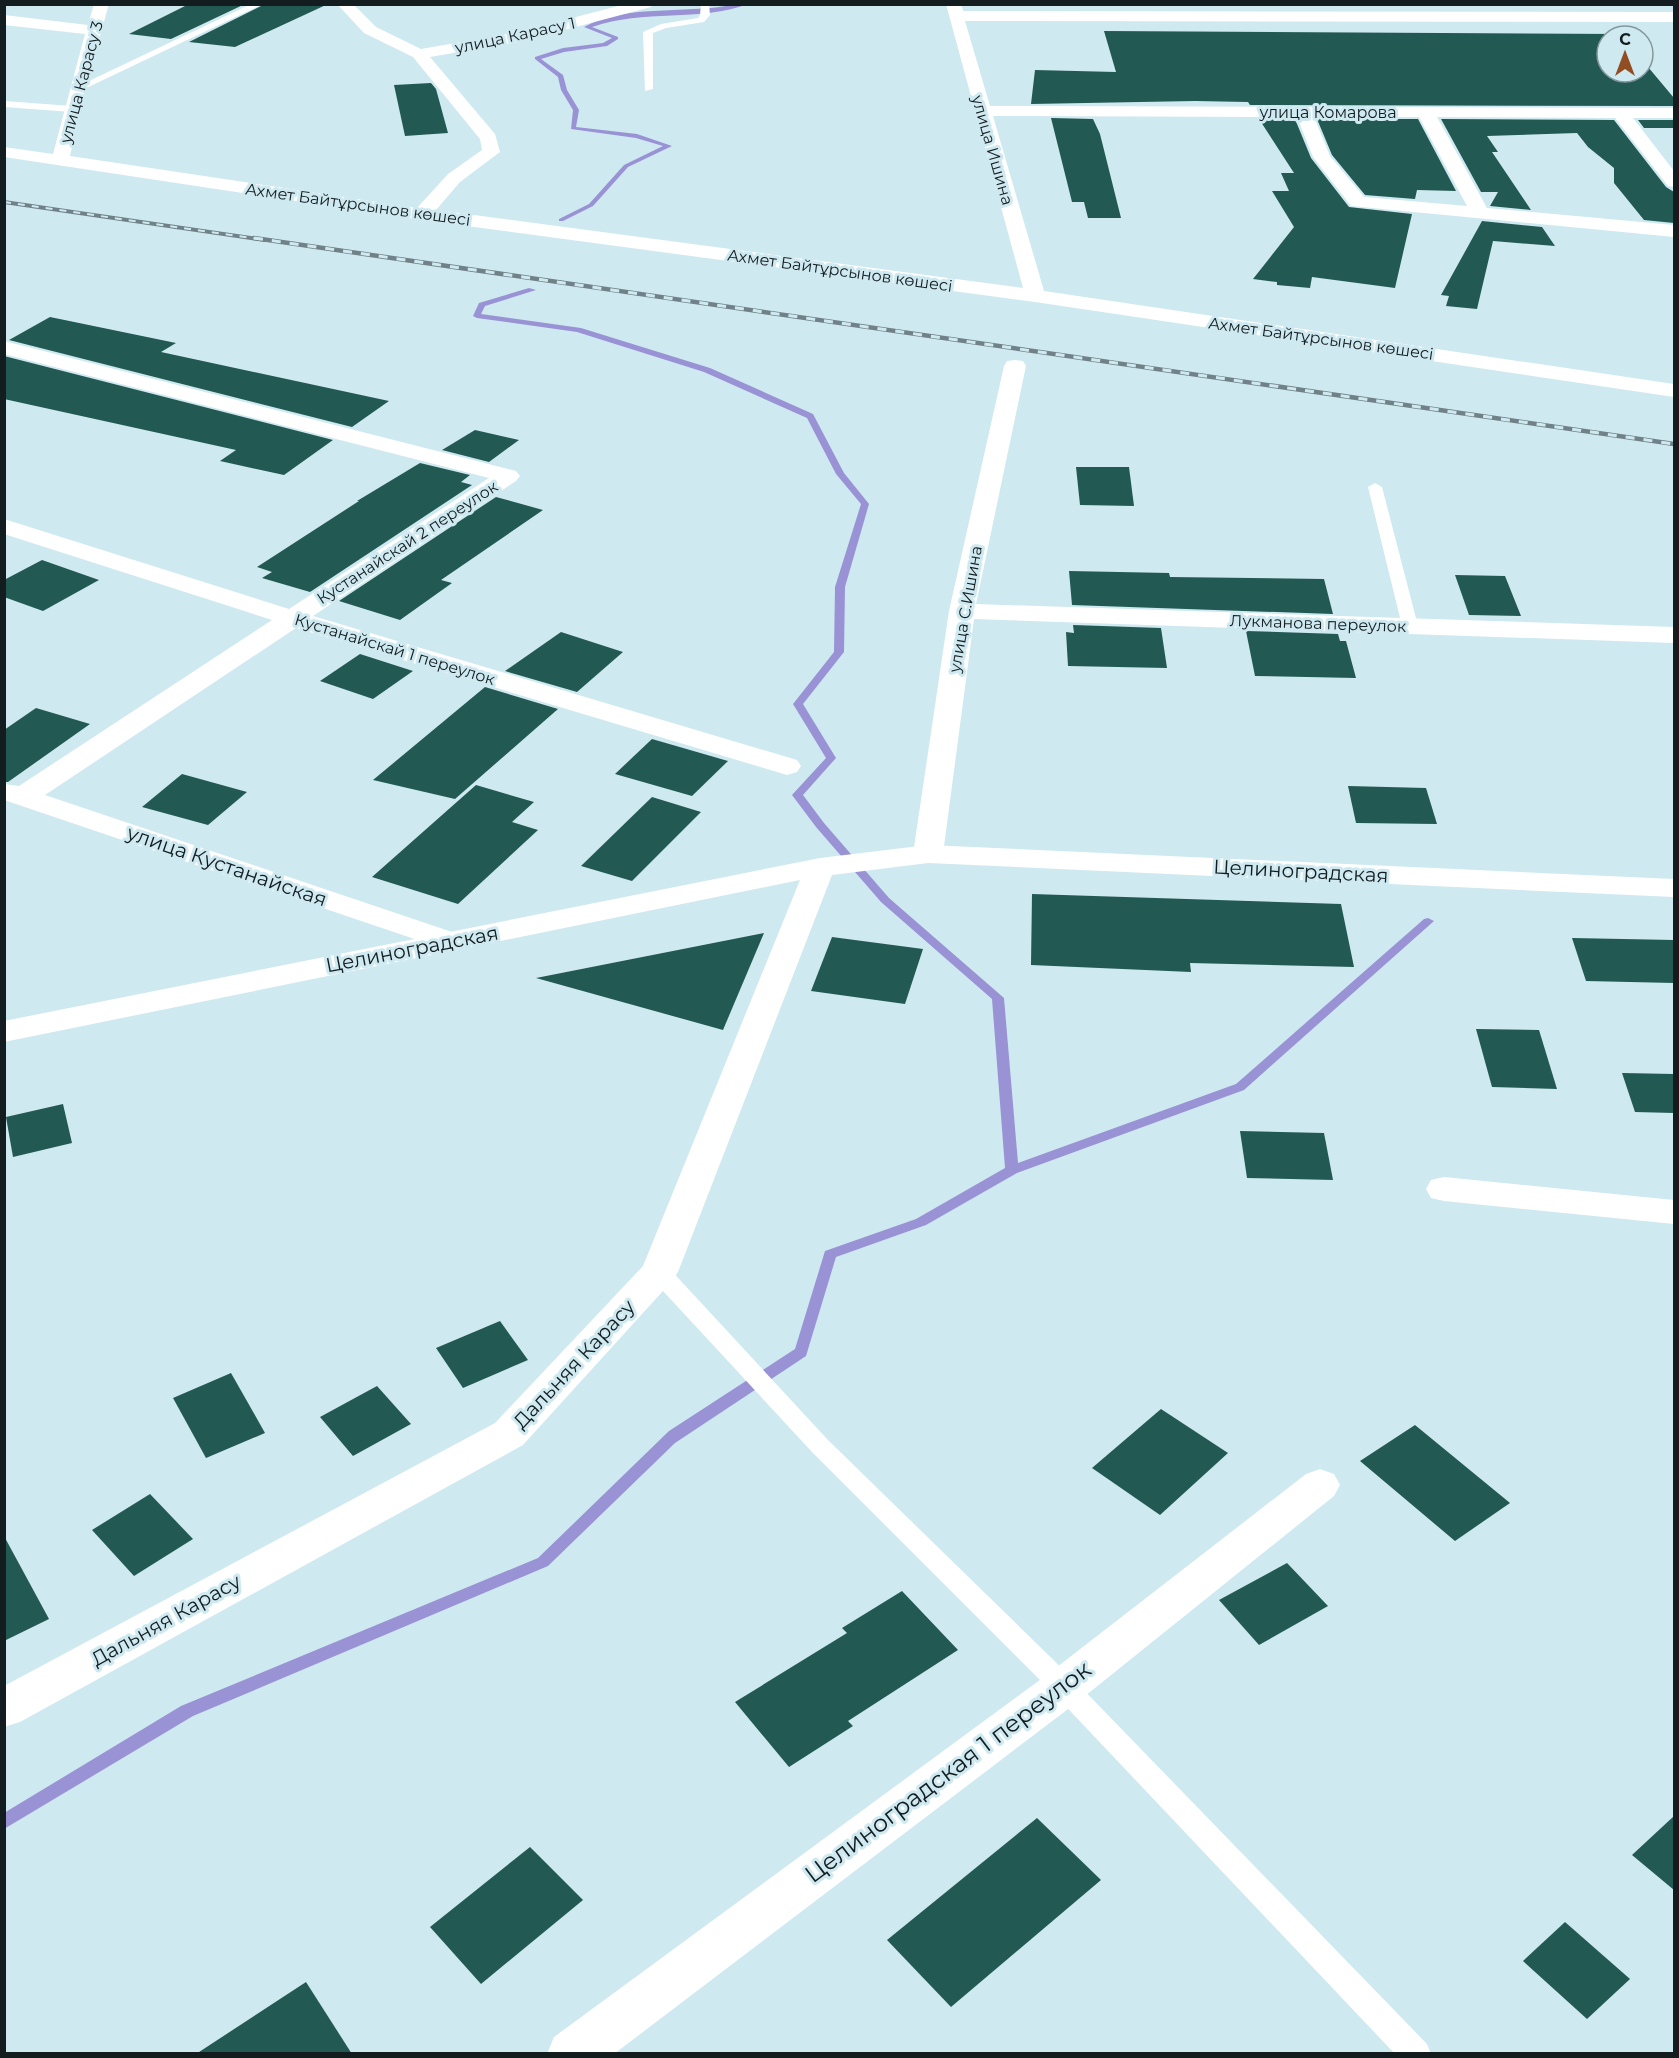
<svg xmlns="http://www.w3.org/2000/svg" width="1679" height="2058" font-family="Montserrat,sans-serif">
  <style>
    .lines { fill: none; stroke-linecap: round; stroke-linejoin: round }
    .stream { fill: #9993d5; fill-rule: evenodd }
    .building { fill: #235953 }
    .lane { fill: #fff; fill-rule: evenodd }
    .street { fill: #fff; fill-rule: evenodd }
    .secondary { fill: #fff; fill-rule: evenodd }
    .rail-far1-casing { stroke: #708187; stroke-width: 4 }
    .rail-casing { stroke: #708187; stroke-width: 4.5 }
    .rail-far1 { stroke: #cfe9f1; stroke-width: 2; stroke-dasharray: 7; stroke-linecap: butt }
    .rail { stroke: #cfe9f1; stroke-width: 3; stroke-dasharray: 9; stroke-linecap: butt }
    .labels { text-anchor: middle; stroke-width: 6; stroke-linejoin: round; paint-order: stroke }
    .far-street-label { font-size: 16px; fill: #131c1f; stroke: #cfe9f1 }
    .street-label { font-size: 20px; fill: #131c1f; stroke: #cfe9f1 }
    .near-street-label { font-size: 24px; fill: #131c1f; stroke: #cfe9f1 }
  </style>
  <rect width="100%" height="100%" fill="#cfe9f1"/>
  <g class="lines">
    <!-- stream -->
    <g class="stream">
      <path d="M736,4H748C700,22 644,9 592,27L618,37V39L607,46L564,52L541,59L563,75L567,90L579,110L576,127L637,134L672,146L628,167L593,206L563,221H559V219L589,204L624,165L663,146L636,138L571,129L573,110L561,90L558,77L535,59V57L563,48L603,43L612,38L584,27C626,3 689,15 736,4Z"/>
      <polygon points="529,288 536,290 485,306 481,314 581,328 710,368 813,414 844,473 869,504 845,587 844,652 803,704 836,758 803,795 824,823 889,898 1004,998 1018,1163 1236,1084 1424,919 1428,918 1434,921 1244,1090 1017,1173 926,1225 836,1257 806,1356 675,1443 548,1566 193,1716 4,1829 4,1813 181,1706 538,1558 669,1431 795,1349 825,1251 916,1219 1005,1168 992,999 881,902 816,827 792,795 826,758 793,704 834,652 835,587 861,504 836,474 807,418 704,372 577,332 477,318 473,316 479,303"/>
    </g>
  </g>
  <!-- building -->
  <g class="building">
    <polygon points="189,4 245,4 171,39 129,34"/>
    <polygon points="265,4 328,4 235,47 189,42"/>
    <polygon points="1104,31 1619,34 1621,36 1607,36 1607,72 1643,72 1643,61 1674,98 1674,106 1250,105 1248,102 1195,101 1031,104 1035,70 1116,72"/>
    <polygon points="431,83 436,89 448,133 405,136 394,85"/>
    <polygon points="1051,118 1093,119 1100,134 1121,218 1088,218 1084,202 1072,202"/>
    <polygon points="1259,119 1295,119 1311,158 1349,207 1412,214 1395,288 1312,277 1310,288 1277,285 1277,282 1253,279 1294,227 1272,191 1289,191 1281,173 1294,173"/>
    <polygon points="1317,119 1418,119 1456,191 1417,190 1415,199 1365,195 1332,155"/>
    <polygon points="1441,119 1614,120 1666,187 1674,192 1674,223 1644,220 1614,183 1614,168 1588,147 1577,133 1487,136 1498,152 1492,152 1531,210 1490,206 1498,192 1481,192"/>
    <polygon points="1638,120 1674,120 1674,128 1644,128"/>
    <polygon points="1482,221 1542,227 1555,246 1493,241 1477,309 1446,306 1449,296 1441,295"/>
    <polygon points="50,317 176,343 161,352 389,401 352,427 9,340"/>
    <polygon points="4,356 333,440 284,475 220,461 236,450 4,399"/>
    <polygon points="475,430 519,440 489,462 442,450"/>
    <polygon points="420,463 470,475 461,482 472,485 310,592 262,578 272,572 257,567 359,501 357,501"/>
    <polygon points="1076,467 1129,467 1134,506 1080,505"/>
    <polygon points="496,497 543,510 441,580 452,583 400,620 339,601"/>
    <polygon points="42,560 99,580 43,611 4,597 4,580"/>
    <polygon points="1069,571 1169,573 1170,577 1324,579 1333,614 1072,605"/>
    <polygon points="1455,575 1505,576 1521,616 1469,615"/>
    <polygon points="1073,625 1161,628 1167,668 1068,666 1066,632 1074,633"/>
    <polygon points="1246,631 1338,634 1340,641 1346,641 1356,678 1255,676"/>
    <polygon points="561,632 623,652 577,692 505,671"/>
    <polygon points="360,654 413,671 373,699 320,681"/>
    <polygon points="485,687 558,709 455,799 373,780"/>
    <polygon points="36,708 90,724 8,782 4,782 4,730"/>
    <polygon points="652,739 728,761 692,796 615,774"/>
    <polygon points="182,774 247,792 208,825 142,807"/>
    <polygon points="476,785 534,802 512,822 538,830 458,904 372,877"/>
    <polygon points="1348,786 1426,788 1437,824 1356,823"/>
    <polygon points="652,797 701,812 632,881 581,866"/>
    <polygon points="1032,894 1341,904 1354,967 1190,963 1191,972 1031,965"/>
    <polygon points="764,933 723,1030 536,978"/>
    <polygon points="832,937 923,949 905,1004 811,991"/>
    <polygon points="1572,938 1674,940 1674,983 1586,981"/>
    <polygon points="1476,1029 1539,1030 1557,1089 1492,1087"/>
    <polygon points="1622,1073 1674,1074 1674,1113 1635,1112"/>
    <polygon points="63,1104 72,1143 13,1157 6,1117"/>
    <polygon points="1240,1131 1324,1133 1333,1180 1247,1178"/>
    <polygon points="500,1321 528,1360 463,1388 436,1348"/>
    <polygon points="231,1373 265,1433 206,1458 173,1398"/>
    <polygon points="377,1386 411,1424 353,1456 320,1417"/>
    <polygon points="1161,1409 1228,1453 1160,1515 1092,1468"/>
    <polygon points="1415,1425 1510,1503 1455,1541 1360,1461"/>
    <polygon points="150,1494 193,1539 134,1576 92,1530"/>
    <polygon points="4,1536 49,1619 4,1641"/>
    <polygon points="1287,1563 1328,1606 1259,1645 1219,1600"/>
    <polygon points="902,1591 958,1650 848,1721 853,1726 789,1767 735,1702 847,1633 842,1628"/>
    <polygon points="1674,1816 1674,1890 1632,1855"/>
    <polygon points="1037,1818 1101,1880 951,2007 887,1940"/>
    <polygon points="530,1847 583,1900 481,1984 430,1927"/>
    <polygon points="1565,1922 1630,1979 1587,2019 1523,1961"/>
    <polygon points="306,1982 352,2054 196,2054"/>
  </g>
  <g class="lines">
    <!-- lane -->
    <g class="lane">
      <polygon points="251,4 263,4 80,91 72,89"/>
      <polygon points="701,4 709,4 710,15 704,22 666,28 653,33 653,89 645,91 643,32 661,24 698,18 700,15"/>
      <polygon points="4,101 72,106 77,109 72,112 4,107"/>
      <polygon points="1375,483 1382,487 1418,626 1415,629 1405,629 1402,626 1368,487"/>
      <polygon points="659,1264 667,1266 828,1440 1073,1679 1427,2044 1431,2054 1395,2054 1055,1695 812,1452 651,1278 648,1272 651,1266"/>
    </g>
    <!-- street -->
    <g class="street">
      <path d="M94,4H109L85,89L70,156L417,208L448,174L482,150L480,139L413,57L364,33L337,4H353L376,27L421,49L518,32L626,4H653L651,7L519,42L430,57L495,134L500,152L460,182L436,210L1023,288L946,4H961L963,11L1674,12V22L965,21L990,106L1674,108V118H1633L1674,171V187L1668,186L1615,118L1437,117L1487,208L1674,225V237L1351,206L1313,157L1297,117L993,116L1044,291L1674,384V397L1035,302L422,220L4,157V147L53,154L85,34L4,25V15L88,25ZM1314,117H1419L1467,206L1364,197L1330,156Z"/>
      <polygon points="4,341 516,471 520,476 516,481 313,616 797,760 801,766 797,772 787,775 777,772 296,628 45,795 461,935 466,942 461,949 450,951 4,800 4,784 19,786 272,620 4,534 4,519 289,609 489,478 4,354"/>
      <polygon points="1015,360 1023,361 1026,366 976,604 1674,627 1674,643 974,619 943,854 939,860 928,863 917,860 913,854 949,611 1004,366 1007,361"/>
      <polygon points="1444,1177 1674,1200 1674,1224 1444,1201 1431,1198 1426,1189 1431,1180"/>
      <polygon points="1320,1469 1334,1474 1340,1485 1334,1496 1080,1700 614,2054 547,2054 554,2037 1048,1674 1306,1474"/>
    </g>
    <!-- secondary -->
    <polygon class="secondary" points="928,845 1674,879 1674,897 928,863 832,875 678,1272 672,1281 523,1445 20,1722 4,1727 4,1686 495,1423 643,1266 800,880 4,1042 4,1021 820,858"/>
    <!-- rail-far1 casing -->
    <g class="rail-far1-casing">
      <polyline id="rail-far1" points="4,202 265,240"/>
    </g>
    <!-- rail casing -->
    <g class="rail-casing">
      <polyline id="rail" points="254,238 1674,444"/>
    </g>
    <!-- rail-far1 -->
    <use href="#rail-far1" class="rail-far1"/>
    <!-- rail -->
    <use href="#rail" class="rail"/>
  </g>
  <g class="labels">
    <!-- far-street labels -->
    <g class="far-street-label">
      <text transform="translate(515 35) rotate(-12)" y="6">улица Карасу 1</text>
      <text transform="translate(81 82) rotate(-75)" y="6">улица Карасу 3</text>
      <text x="1328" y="118">улица Комарова</text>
      <text transform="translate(993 150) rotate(74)" y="6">улица Ишина</text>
      <text transform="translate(358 204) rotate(8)" y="6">Ахмет Байтұрсынов көшесі</text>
      <text transform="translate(840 270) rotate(8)" y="6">Ахмет Байтұрсынов көшесі</text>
      <text transform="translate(1321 338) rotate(8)" y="6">Ахмет Байтұрсынов көшесі</text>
      <text transform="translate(407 542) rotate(-33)" y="6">Кустанайскай 2 переулок</text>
      <text transform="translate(965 609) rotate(-80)" y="6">улица С.Ишина</text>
      <text transform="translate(1318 623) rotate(2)" y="6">Лукманова переулок</text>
      <text transform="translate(395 649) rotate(17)" y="6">Кустанайскай 1 переулок</text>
    </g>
    <!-- street labels -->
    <g class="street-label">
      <text transform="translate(227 866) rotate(19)" y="7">улица Кустанайская</text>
      <text transform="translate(1301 871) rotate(3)" y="7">Целиноградская</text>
      <text transform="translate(412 949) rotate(-11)" y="7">Целиноградская</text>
      <text transform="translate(574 1364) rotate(-47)" y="7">Дальняя Карасу</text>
      <text transform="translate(166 1620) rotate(-29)" y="7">Дальняя Карасу</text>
    </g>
    <!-- near-street labels -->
    <g class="near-street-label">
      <text transform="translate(948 1772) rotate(-37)" y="8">Целиноградская 1 переулок</text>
    </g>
  </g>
  <!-- border -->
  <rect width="1679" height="2058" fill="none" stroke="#131c1f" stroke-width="12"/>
  <!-- north arrow -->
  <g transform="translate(1625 54)"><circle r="28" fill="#cfe9f1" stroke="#84979d" stroke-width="1.5"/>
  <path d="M0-4.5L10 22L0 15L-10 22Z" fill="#924d23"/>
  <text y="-9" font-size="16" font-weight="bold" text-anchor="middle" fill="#131c1f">С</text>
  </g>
</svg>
